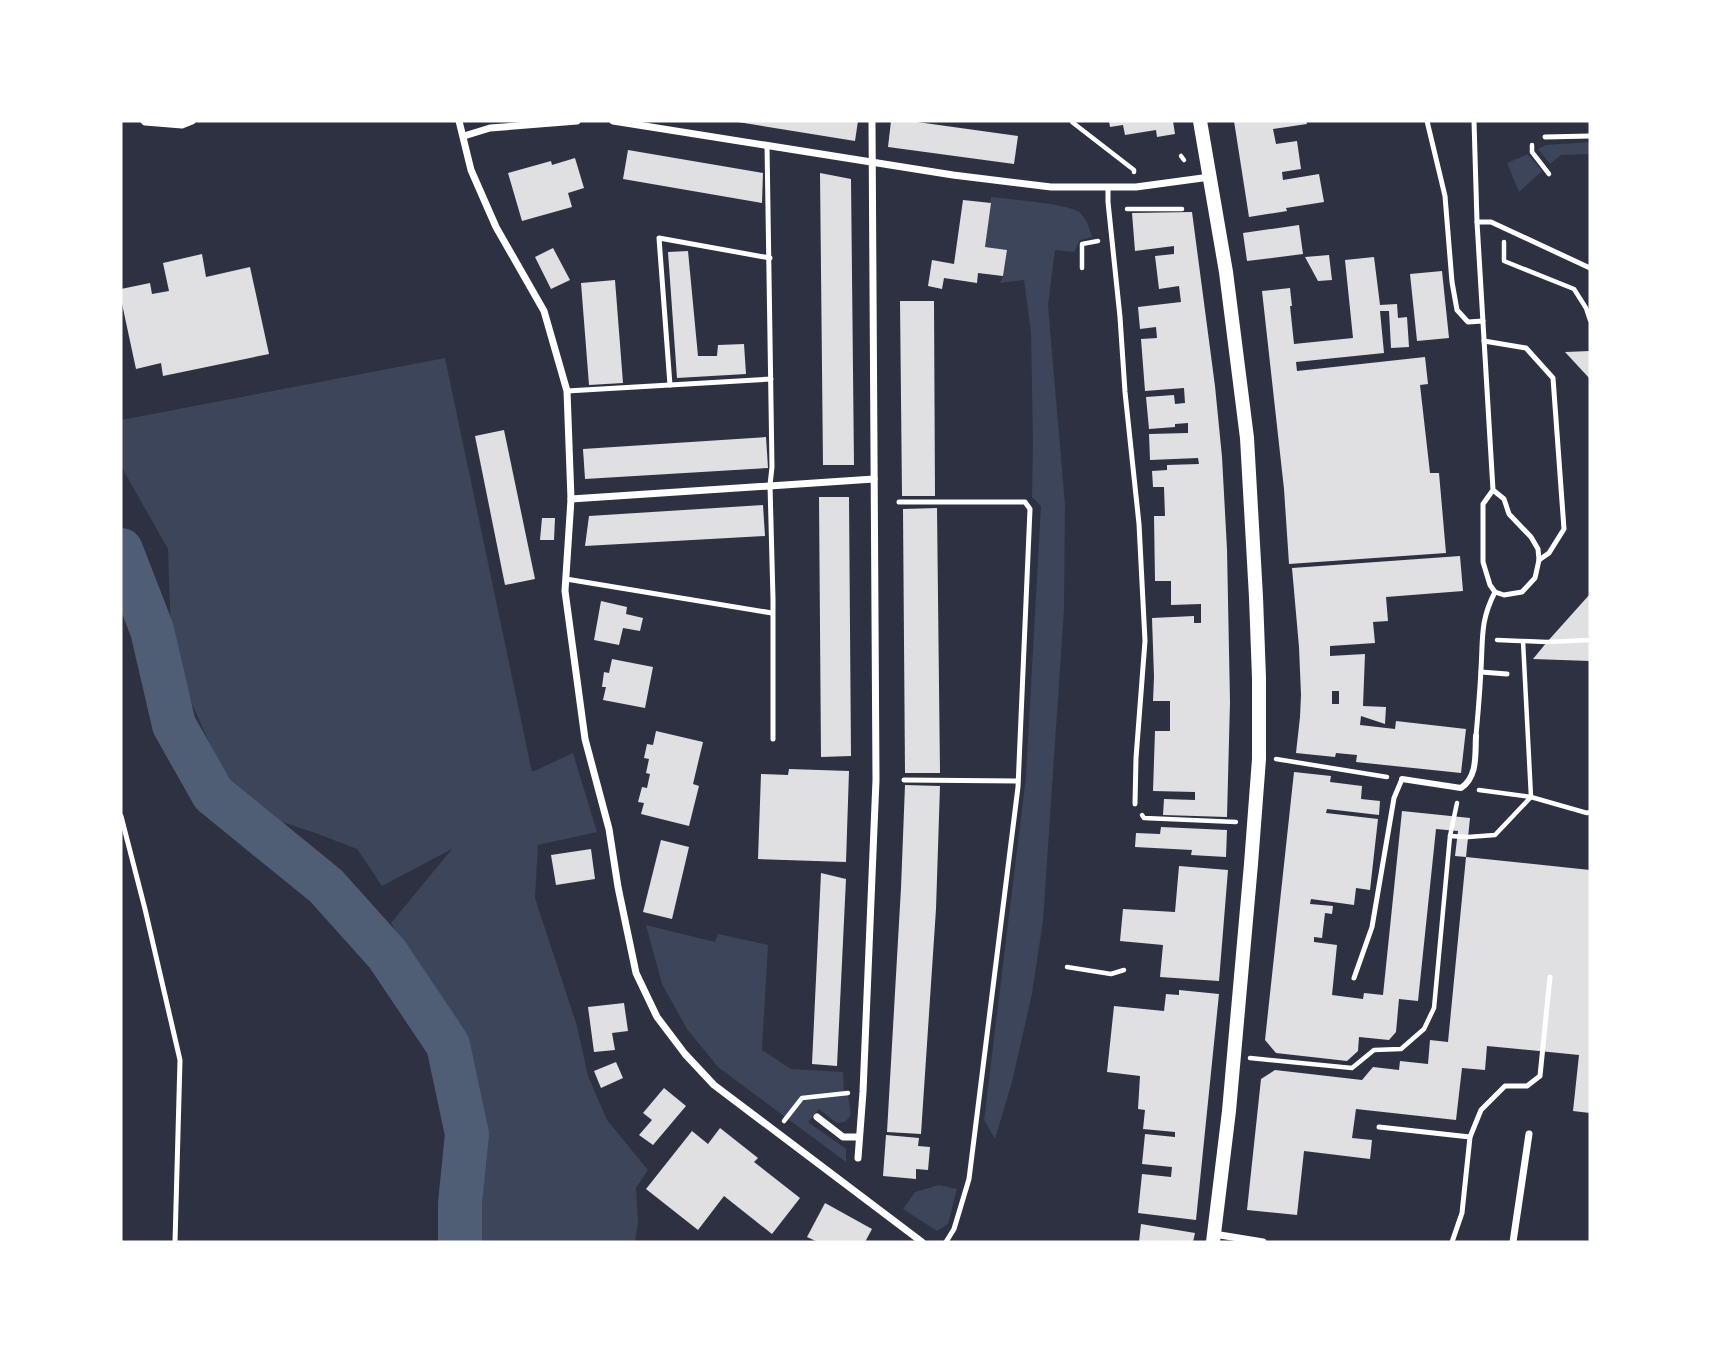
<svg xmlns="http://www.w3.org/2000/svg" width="1711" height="1363" font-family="'Noto Sans',sans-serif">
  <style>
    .green { fill: #3c4559 }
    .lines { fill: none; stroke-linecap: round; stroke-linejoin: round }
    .river { stroke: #4f5d75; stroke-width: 44 }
    .building { fill: #e0e0e3; fill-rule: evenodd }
    .path { stroke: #fff; stroke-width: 4.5 }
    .service { stroke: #fff; stroke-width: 5 }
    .pedestrian { stroke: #fff; stroke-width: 6 }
    .minor { stroke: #fff; stroke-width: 7 }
    .secondary { stroke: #fff; stroke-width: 14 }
  </style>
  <rect width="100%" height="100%" fill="#2d3142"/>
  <!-- green -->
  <g class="green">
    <polygon points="1590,142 1590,154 1561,155 1550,164 1538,149 1546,145"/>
    <polygon points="1528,154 1542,171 1519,192 1507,163"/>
    <path d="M991,197C1007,199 1070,204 1079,212C1087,219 1089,227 1092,237L1080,240L1074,252L1055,250L1048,305L1065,505L1064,609L1043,921L1032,994L1012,1082L995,1139L984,1120L1026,776L1041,506L1032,497L1033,443L1031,333L1024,280L1000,283L1003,276L1007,250L985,247Z"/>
    <polygon points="445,358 532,772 573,753 597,832 538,845 535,898 577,1026 588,1076 607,1120 648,1170 636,1188 638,1222 635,1242 479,1242 481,1150 465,1050 391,923 452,849 382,886 357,849 318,834 238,807 188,695 171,636 168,549 121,466 121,420"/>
    <polygon points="646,925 715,942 718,934 768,945 762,1050 791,1069 843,1072 844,1090 848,1095 851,1115 845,1122 837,1123 819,1109 808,1122 846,1149 846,1162 718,1067 687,1029 662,984"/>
    <polygon points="939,1185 957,1189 948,1224 937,1231 903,1209 915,1192"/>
  </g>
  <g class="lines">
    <!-- river -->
    <polyline class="river" points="121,550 152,630 174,725 213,794 326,886 387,954 448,1045 467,1134 460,1203 460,1242"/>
  </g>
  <!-- building -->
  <g class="building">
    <polygon points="738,121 858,121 855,141 738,122"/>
    <polygon points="891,121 910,121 1018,136 1014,164 888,147"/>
    <polygon points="1109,121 1173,121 1175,134 1157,137 1156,130 1125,135 1123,125 1110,127"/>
    <polygon points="1234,121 1306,121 1307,124 1273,129 1276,144 1297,141 1301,169 1282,172 1283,180 1319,174 1324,202 1286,208 1287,211 1249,217"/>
    <polygon points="628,150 763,173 762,203 623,179"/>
    <polygon points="575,158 584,188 568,193 572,207 522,221 508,173 551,161 552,165"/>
    <polygon points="820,173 851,179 854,465 823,465"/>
    <polygon points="963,200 991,203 985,247 1007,250 1003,276 978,273 977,283 944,278 942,289 928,286 932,260 954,264"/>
    <polygon points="1192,212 1215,386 1222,457 1227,549 1230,702 1227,817 1163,815 1164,799 1195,800 1195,792 1153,791 1155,731 1170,731 1170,701 1153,701 1154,677 1152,618 1194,616 1194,623 1201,623 1201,604 1171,605 1171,581 1155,581 1154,516 1165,516 1164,487 1153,487 1152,471 1167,470 1167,465 1199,464 1198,458 1150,460 1149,434 1188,433 1188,423 1175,424 1175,427 1149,429 1146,397 1174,395 1175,404 1185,403 1184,388 1145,391 1141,339 1157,338 1156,327 1140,329 1138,307 1181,302 1179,286 1159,289 1155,256 1174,254 1174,246 1135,251 1132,213"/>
    <polygon points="1299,225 1303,254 1247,261 1243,233"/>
    <polygon points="553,248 570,280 551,289 535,257"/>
    <polygon points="688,251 698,356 717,356 718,345 744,344 746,374 677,378 668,252"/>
    <polygon points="202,254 206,277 250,267 269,354 163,376 161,363 136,369 121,299 121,289 150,283 152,294 169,291 163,263"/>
    <polygon points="1329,255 1332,280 1318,281 1305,257"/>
    <polygon points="1374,257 1380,305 1397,304 1398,318 1407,317 1409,347 1391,348 1389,311 1380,311 1384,353 1296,362 1297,371 1425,357 1428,384 1420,385 1430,473 1439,473 1446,553 1289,564 1284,489 1262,291 1290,288 1292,306 1290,306 1294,344 1353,338 1345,260"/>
    <polygon points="1442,271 1449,338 1417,341 1410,274"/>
    <polygon points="615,280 623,383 589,385 581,283"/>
    <polygon points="900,301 934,301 935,496 902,496"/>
    <polygon points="1590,351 1590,379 1565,352"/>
    <polygon points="504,430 535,579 505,585 475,436"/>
    <polygon points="766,437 768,468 585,479 583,449"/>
    <polygon points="819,497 849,497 851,756 821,757"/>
    <polygon points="763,505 765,536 585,546 589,516"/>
    <polygon points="937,508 940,773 905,773 903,509"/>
    <polygon points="542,518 555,518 554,540 540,540"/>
    <path d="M1460,556L1463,591L1386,597L1388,621L1373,622L1375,643L1330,646V656L1365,654L1363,706L1386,707L1385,724L1361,716L1360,725L1395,729L1396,721L1466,729L1461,773L1356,762L1357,755L1336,753L1335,757L1296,753L1300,717L1301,695L1299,647L1292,568ZM1332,691H1339V704H1332Z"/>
    <polygon points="1590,594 1590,661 1533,659 1547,642"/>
    <polygon points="601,601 627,607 626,614 643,618 640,631 623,628 619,645 594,640"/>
    <polygon points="612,659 653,667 645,708 603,700 606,687 602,687 604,672 609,673"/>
    <polygon points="656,731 703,742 693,784 699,786 689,826 641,814 644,803 638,802 642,787 647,788 650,774 646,773 649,759 644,758 647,744 653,745"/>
    <polygon points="789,769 849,771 846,862 758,859 761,774 788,775"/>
    <polygon points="1294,772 1331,776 1330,782 1362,786 1361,799 1380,801 1379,815 1327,809 1326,813 1378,819 1370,890 1356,888 1354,905 1311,899 1310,904 1333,906 1332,914 1325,913 1322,938 1314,937 1314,942 1337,945 1332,995 1363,999 1364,993 1383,995 1402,811 1470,818 1466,857 1590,870 1590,1113 1573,1111 1579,1055 1487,1046 1485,1070 1462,1068 1456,1120 1356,1109 1352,1138 1372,1140 1370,1159 1304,1151 1297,1215 1247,1210 1261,1079 1275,1070 1362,1080 1373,1067 1399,1070 1400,1061 1428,1064 1430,1040 1448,1042 1466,857 1455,856 1458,831 1436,829 1418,1001 1399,999 1396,1032 1389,1040 1359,1037 1358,1051 1347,1061 1276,1053 1265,1040"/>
    <polygon points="905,785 940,786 936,909 921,1134 887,1132 901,888"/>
    <polygon points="1161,827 1227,830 1226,857 1191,855 1192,850 1135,847 1136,833 1160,834"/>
    <polygon points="661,840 689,847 672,919 643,912"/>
    <polygon points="591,849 595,879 556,885 551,855"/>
    <polygon points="1179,866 1228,870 1219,981 1160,977 1163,945 1120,941 1123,909 1175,912"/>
    <polygon points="821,873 846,879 837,1066 812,1064"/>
    <polygon points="1179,990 1219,994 1196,1220 1138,1213 1142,1174 1171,1177 1172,1167 1142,1164 1145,1134 1175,1137 1175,1132 1143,1129 1145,1110 1138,1109 1140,1076 1107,1072 1114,1006 1164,1011 1166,994 1179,995"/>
    <polygon points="624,1003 628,1031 612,1033 615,1050 594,1052 588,1007"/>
    <polygon points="616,1062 623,1078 601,1088 594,1071"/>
    <polygon points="664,1088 686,1106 653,1145 639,1135 652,1120 643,1113"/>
    <polygon points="720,1128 758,1158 754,1162 800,1198 772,1234 724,1196 698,1230 646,1189 692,1131 708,1144"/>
    <polygon points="886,1135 919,1138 918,1146 930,1147 928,1170 916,1169 916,1179 883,1176"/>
    <polygon points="825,1203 872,1229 865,1242 818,1242 807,1237"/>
    <polygon points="1141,1224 1195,1233 1193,1242 1139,1242"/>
  </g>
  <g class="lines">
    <!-- path -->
    <g class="path">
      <polyline points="1072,122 1134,170 1134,172"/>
      <polyline points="1532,145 1532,152 1549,174"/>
      <polyline points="1181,156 1184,160"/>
      <polyline points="1127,209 1182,209"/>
      <polyline points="1504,242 1504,261 1574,289 1586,308 1590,320"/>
      <polyline points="1082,268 1082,244 1098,241"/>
      <polyline points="1497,640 1547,642 1590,640"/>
      <polyline points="1276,759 1387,777"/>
      <polyline points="1479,790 1531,797 1587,813 1590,812"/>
      <polyline points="1142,815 1144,818 1236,822"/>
      <polyline points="1450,836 1468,837 1495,835 1531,797 1523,641"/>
      <polyline points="1067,967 1111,974 1124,970"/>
      <polyline points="1250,1058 1352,1068 1374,1050 1401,1049 1424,1029 1434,1008 1450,836 1457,803"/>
      <polyline points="784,1121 802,1098 848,1093"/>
    </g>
    <!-- service -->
    <g class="service">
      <polyline points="1427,121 1445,196 1452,282 1457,310 1468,322 1483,321"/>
      <polyline points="1474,121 1477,222 1493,490 1483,504 1483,562 1490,585 1495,592 1504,595 1522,592 1535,578 1539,560 1538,549 1531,537 1509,514 1504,499 1493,490"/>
      <polyline points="1545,137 1590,136"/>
      <polyline points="767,145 772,467 770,485 773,599 773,739"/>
      <polyline points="1108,188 1108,202 1120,317 1125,392 1139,524 1145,641 1136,758 1135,804"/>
      <polyline points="1477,222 1491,222 1590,268"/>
      <polyline points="1484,341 1526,348 1553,378 1564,529 1549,553 1539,560"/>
      <polyline points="670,385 659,238 770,258"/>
      <polyline points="567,391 771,379"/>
      <polyline points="899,502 1025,502 1030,509 1018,787 969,1179 954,1229 946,1242"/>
      <polyline points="566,579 772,613"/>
      <polyline points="1481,672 1507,674"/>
      <path d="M1476,736C1478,713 1480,691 1481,669C1483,638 1480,621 1495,592"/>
      <polyline points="904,780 1018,781"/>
      <polyline points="121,816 145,909 180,1060 175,1242"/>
      <polyline points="1354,978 1372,927 1394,798 1402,779"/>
      <polyline points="1379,1127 1470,1137"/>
      <polyline points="1452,1242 1462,1213 1470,1137 1481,1110 1505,1086 1527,1086 1540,1076 1550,977"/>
    </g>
    <!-- pedestrian -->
    <path class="pedestrian" d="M1402,779L1461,788C1478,777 1475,754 1476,736"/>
    <!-- minor -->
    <g class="minor">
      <polyline points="144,121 145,122 182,125 192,121"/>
      <polyline points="459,121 471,170 496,227 544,311 567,391 571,499 565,591 585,739 609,829 618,887 636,973 657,1017 685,1054 714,1085 922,1242"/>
      <polyline points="613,121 953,175 1051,187 1136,187 1210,177"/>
      <polyline points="464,136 490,128 577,121"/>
      <polyline points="571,499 874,479"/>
      <polyline points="817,1117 843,1137 859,1137"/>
      <polyline points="858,1158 863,1092 876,780 872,121"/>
      <polyline points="1214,1234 1263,1242"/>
      <polyline points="1513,1242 1529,1134"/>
    </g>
    <!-- secondary -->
    <polyline class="secondary" points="1200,121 1226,272 1247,438 1256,597 1259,678 1259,759 1251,864 1229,1111 1213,1242"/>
  </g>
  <!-- border -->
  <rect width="1711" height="1363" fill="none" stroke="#ffffff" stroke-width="245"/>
</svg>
